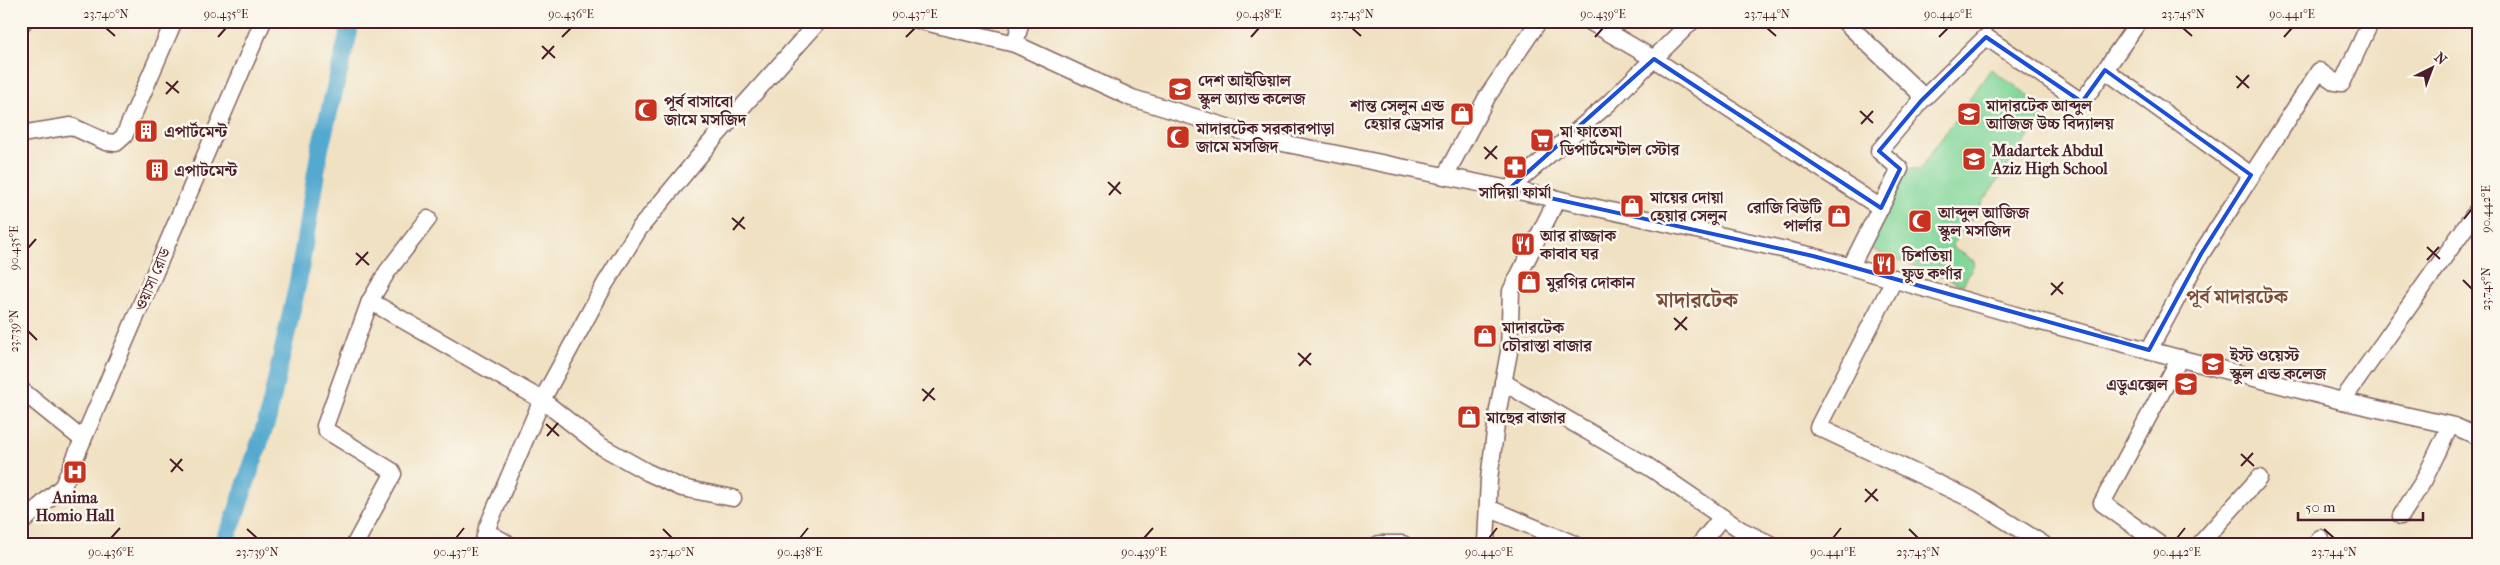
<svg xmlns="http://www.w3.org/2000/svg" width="2500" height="565" font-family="'IM FELL French Canon','Noto Serif Bengali',serif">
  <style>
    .green { fill: #81d69a; stroke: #667a62 }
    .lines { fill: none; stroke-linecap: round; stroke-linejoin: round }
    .canal { stroke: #53a9cf; stroke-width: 18 }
    .minor-casing { stroke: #846360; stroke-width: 19 }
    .minor { stroke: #fff; stroke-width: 16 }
    .marked { fill: none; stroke: #1d4ed8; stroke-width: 4; stroke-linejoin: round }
    .ticks { fill: none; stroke: #4a1f2b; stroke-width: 2 }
    .labels { text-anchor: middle; stroke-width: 5; stroke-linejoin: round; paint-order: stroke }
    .poi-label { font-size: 16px; font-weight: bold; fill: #4a1f2b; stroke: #fbf7ec; text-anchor: start }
    .street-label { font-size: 16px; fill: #4a1f2b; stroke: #fbf7ec }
    .quarter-label { font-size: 19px; font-weight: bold; fill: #7a4c3a; stroke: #fbf7ec }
    .district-label { font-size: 21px; font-weight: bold; fill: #7a4c3a; stroke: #fbf7ec }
    .neatline { fill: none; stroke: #4a1f2b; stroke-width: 2 }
    .ticks-label { font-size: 12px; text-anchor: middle; fill: #4a1f2b }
  </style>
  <rect width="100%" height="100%" fill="#fbf7ec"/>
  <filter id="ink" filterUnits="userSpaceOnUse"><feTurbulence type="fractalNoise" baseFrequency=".02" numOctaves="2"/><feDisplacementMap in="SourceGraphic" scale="10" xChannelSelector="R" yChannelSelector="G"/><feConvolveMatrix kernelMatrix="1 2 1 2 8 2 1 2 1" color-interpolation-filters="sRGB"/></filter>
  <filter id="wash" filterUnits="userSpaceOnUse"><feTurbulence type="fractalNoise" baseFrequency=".0096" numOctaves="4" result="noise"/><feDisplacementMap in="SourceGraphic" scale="20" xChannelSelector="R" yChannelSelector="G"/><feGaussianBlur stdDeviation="1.12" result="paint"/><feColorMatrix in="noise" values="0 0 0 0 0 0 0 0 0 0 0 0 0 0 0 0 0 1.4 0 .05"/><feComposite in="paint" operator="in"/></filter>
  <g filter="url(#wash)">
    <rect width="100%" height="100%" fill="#f0e1c2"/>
    <!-- green -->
    <polygon class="green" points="1991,69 2048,109 1952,246 1975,262 1963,285 1868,248 1908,169 1919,170"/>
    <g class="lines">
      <!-- canal -->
      <polyline class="canal" points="223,544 233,522 268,417 298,282 320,148 349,32 347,21"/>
    </g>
  </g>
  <g filter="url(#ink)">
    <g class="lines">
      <!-- minor casing -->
      <g class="minor-casing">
        <g id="minor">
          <polyline points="921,21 1015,44 1132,98 1273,141 1557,199 1813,256 2026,318 2342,401 2454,426 2479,437"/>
          <polyline points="1589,21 1654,59 1881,208"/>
          <polyline points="1844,21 1925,98"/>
          <polyline points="21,25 24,21"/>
          <polyline points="1015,44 1021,21"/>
          <polyline points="2105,70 2139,21"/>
          <polyline points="21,134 71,126 106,142 116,143 124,136 174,21"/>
          <polyline points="1445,176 1487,97 1539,21"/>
          <polyline points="1509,189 1608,104 1692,21"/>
          <polyline points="1851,266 1900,169 1879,151 1921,101 1986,37 2082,102 2105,70 2251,175"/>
          <polyline points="1895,278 1818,427 1971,499 2043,544"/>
          <polyline points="370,301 542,400 599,445 647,472 682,488 733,498"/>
          <polyline points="2149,350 2201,254 2319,71 2335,82 2342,83 2371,21"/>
          <polyline points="1503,382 1649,467 1741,530 1770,544"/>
          <polyline points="21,390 83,440"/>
          <polyline points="2342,401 2479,208"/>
          <polyline points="1488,508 1574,544"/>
          <polyline points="2401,516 2424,480 2450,426"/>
          <polyline points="21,523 63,486 263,21"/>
          <polyline points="487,532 508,544"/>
          <polyline points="355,544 393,474 392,471 327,431 325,426 370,301 387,272 428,219"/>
          <polyline points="483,544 487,528 542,400 605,284 639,229 710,143 819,21"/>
          <polyline points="1379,544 1403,544"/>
          <polyline points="1486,544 1489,479 1498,410 1509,352 1511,291 1557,199"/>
          <polyline points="1700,544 1722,517"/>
          <polyline points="2159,544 2102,503 2180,358"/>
          <polyline points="2200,544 2259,478"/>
          <polyline points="2316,544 2320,538"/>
        </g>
      </g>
      <!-- minor -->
      <use href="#minor" class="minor"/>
    </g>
  </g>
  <!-- marked area -->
  <path class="marked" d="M1986,37L2082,102L2105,70L2251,175L2201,254L2149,350L1813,256L1509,189L1654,59L1881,208L1900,169L1879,151L1921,101Z"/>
  <!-- ticks -->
  <path class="ticks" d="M106,28L115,36M1352,28L1361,36M1767,28L1776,36M2183,28L2192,36M218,37L226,28M562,37L571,28M906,37L915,28M1251,37L1259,28M1595,37L1603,28M1939,37L1948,28M2284,37L2292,28M542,46L555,58M542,59L554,46M2236,76L2249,88M166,82L179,93M2237,88L2249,75M166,94L178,81M1860,111L1873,123M1861,124L1873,111M1484,147L1497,159M1485,159L1497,146M1108,182L1121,194M1109,195L1120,182M732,218L745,229M2464,219L2472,209M733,230L744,217M2427,247L2440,259M28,248L36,239M356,253L369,265M2427,260L2439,247M356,265L368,252M2463,280L2472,289M2051,283L2063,294M2051,295L2063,282M1674,318L1687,330M1675,330L1687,317M28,331L37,340M1298,353L1311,365M1299,366L1311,353M922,389L935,400M923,401L934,388M546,424L559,436M547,436L558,423M2241,454L2254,466M170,459L183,471M2241,466L2253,453M171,472L182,459M1865,489L1878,501M1865,502L1877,489M247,529L257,538M663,529L672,538M1909,529L1918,538M2324,529L2334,538M111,538L120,528M456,538L464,528M800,538L808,528M1144,538L1153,528M1489,538L1497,528M1833,538L1841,528M2177,538L2185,528"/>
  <!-- icons -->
  <defs>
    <g id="school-square" transform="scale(1.25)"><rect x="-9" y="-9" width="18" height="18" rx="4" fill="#c8321e" stroke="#fbf7ec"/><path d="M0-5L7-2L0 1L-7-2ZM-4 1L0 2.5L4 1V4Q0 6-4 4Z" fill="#fff"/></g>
    <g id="mosque-square" transform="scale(1.25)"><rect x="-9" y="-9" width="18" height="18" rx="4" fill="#c8321e" stroke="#fbf7ec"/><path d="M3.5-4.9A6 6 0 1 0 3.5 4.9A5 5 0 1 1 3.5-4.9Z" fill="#fff"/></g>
    <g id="shop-square" transform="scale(1.25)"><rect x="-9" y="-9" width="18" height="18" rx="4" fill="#c8321e" stroke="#fbf7ec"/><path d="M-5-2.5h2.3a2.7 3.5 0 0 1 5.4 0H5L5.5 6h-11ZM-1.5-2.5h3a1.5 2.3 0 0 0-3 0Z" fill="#fff"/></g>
    <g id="building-square" transform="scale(1.25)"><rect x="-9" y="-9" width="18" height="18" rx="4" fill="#c8321e" stroke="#fbf7ec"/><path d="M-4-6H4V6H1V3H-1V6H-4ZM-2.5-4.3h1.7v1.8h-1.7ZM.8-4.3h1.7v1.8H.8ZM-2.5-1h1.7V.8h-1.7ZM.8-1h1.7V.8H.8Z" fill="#fff"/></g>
    <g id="supermarket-square" transform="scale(1.25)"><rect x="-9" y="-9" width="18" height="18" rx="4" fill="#c8321e" stroke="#fbf7ec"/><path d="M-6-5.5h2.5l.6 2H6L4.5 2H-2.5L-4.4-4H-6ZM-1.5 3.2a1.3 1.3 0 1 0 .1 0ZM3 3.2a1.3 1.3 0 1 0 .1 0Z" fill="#fff"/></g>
    <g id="pharmacy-square" transform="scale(1.25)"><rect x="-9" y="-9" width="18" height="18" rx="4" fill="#c8321e" stroke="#fbf7ec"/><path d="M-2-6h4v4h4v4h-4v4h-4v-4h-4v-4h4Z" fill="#fff"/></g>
    <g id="restaurant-square" transform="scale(1.25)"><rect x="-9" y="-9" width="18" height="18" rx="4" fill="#c8321e" stroke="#fbf7ec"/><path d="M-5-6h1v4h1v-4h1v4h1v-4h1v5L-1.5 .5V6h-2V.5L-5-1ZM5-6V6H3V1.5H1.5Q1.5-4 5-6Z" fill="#fff"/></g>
    <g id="hospital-square" transform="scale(1.25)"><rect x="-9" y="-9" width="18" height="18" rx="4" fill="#c8321e" stroke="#fbf7ec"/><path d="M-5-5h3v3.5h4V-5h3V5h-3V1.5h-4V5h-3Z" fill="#fff"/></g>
  </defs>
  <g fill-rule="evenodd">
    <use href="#school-square" x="1180" y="89"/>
    <use href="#mosque-square" x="646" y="110"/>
    <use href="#shop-square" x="1462" y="114"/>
    <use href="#school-square" x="1969" y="114"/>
    <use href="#building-square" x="146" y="131"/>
    <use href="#mosque-square" x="1178" y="137"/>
    <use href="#supermarket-square" x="1542" y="140"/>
    <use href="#school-square" x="1974" y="159"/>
    <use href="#pharmacy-square" x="1515" y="167"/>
    <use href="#building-square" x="157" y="170"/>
    <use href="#shop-square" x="1632" y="206"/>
    <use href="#shop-square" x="1839" y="216"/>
    <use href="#mosque-square" x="1920" y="221"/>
    <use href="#restaurant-square" x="1523" y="244"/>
    <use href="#restaurant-square" x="1884" y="264"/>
    <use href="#shop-square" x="1529" y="282"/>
    <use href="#shop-square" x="1485" y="336"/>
    <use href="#school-square" x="2213" y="364"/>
    <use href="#school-square" x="2186" y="384"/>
    <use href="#shop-square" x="1469" y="417"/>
    <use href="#hospital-square" x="75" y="472"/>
  </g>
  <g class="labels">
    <!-- poi labels -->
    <g class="poi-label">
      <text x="1198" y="86">দেশ আইডিয়াল<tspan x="1198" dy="18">স্কুল অ্যান্ড কলেজ</tspan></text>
      <text x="664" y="107">পূর্ব বাসাবো<tspan x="664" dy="18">জামে মসজিদ</tspan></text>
      <text x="1444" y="111" text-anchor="end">শান্ত সেলুন এন্ড<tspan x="1444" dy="18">হেয়ার ড্রেসার</tspan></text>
      <text x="1986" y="111">মাদারটেক আব্দুল<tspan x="1986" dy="18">আজিজ উচ্চ বিদ্যালয়</tspan></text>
      <text x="1196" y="134">মাদারটেক সরকারপাড়া<tspan x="1196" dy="18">জামে মসজিদ</tspan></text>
      <text x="164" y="137">এপার্টমেন্ট</text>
      <text x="1560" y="137">মা ফাতেমা<tspan x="1560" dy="18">ডিপার্টমেন্টাল স্টোর</tspan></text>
      <text x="1992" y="156">Madartek Abdul<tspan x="1992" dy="18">Aziz High School</tspan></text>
      <text x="174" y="176">এপাটমেন্ট</text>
      <text x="1515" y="198" text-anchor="middle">সাদিয়া ফার্মা</text>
      <text x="1650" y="203">মায়ের দোয়া<tspan x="1650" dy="18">হেয়ার সেলুন</tspan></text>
      <text x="1822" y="213" text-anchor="end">রোজি বিউটি<tspan x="1822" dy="18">পার্লার</tspan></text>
      <text x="1938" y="218">আব্দুল আজিজ<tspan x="1938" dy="18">স্কুল মসজিদ</tspan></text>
      <text x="1540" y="241">আর রাজ্জাক<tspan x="1540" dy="18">কাবাব ঘর</tspan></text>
      <text x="1902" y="261">চিশতিয়া<tspan x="1902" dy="18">ফুড কর্ণার</tspan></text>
      <text x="1546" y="288">মুরগির দোকান</text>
      <text x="1502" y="333">মাদারটেক<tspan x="1502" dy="18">চৌরাস্তা বাজার</tspan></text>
      <text x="2230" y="361">ইস্ট ওয়েস্ট<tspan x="2230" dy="18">স্কুল এন্ড কলেজ</tspan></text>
      <text x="2168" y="390" text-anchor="end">এডুএক্সেল</text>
      <text x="1486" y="423">মাছের বাজার</text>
      <text x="75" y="503" text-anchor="middle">Anima<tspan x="75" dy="18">Homio Hall</tspan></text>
    </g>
    <!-- street labels -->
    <g class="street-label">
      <text transform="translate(152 279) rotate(-67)" y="6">ওয়াসা রোড</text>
    </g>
    <!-- quarter labels -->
    <g class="quarter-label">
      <text x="2237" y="303">পূর্ব মাদারটেক</text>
    </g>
    <!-- district labels -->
    <g class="district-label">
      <text x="1697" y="307">মাদারটেক</text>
    </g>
  </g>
  <!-- margin -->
  <rect width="2500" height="565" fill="none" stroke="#fbf7ec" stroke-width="55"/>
  <!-- north arrow -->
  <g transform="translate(2432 68) rotate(42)" stroke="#fbf7ec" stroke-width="4" paint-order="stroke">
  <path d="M0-4L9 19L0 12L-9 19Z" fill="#4a1f2b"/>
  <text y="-8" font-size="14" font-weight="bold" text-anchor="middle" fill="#4a1f2b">N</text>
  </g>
  <!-- scale -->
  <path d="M2298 512v8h125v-8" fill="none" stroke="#4a1f2b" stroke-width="2.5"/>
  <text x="2305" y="512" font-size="15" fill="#4a1f2b" stroke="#fbf7ec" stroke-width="4" paint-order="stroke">50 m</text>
  <rect x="28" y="28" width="2444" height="510" class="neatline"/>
  <g class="ticks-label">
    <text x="106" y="18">23.740°N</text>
    <text x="226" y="18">90.435°E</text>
    <text x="571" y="18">90.436°E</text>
    <text x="915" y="18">90.437°E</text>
    <text x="1259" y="18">90.438°E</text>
    <text x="1352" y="18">23.743°N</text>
    <text x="1603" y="18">90.439°E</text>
    <text x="1767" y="18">23.744°N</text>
    <text x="1948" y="18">90.440°E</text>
    <text x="2183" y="18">23.745°N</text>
    <text x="2292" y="18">90.441°E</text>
    <text transform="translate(2486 209) rotate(-90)" y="4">90.442°E</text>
    <text transform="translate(14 248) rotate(-90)" y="4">90.435°E</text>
    <text transform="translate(2486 289) rotate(-90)" y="4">23.745°N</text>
    <text transform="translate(14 331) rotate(-90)" y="4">23.739°N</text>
    <text x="111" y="556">90.436°E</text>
    <text x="257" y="556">23.739°N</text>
    <text x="456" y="556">90.437°E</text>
    <text x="672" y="556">23.740°N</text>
    <text x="800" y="556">90.438°E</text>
    <text x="1144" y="556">90.439°E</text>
    <text x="1489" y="556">90.440°E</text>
    <text x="1833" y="556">90.441°E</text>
    <text x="1918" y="556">23.743°N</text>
    <text x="2177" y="556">90.442°E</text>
    <text x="2334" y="556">23.744°N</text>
  </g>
</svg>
